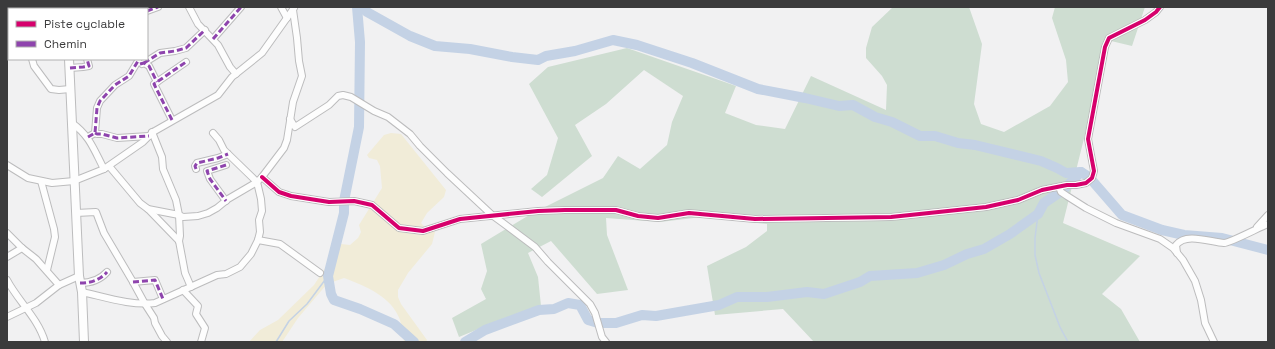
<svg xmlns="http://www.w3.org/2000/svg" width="1275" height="349" font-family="'Space Grotesk',sans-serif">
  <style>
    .green { fill: #ceddd1 }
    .sand { fill: #f1ecd8 }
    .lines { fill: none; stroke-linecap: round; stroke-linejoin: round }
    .stream { stroke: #c4d2e5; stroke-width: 1.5 }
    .river { stroke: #c4d2e5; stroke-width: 10 }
    .minor-casing { stroke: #bcbcbd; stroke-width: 8 }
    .tertiary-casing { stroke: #bcbcbd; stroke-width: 10 }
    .minor { stroke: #fdfdfd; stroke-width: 6 }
    .tertiary { stroke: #fdfdfd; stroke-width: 8 }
    .quiet { stroke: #8e44ad; stroke-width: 3; stroke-dasharray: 6 3; stroke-linecap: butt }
    .cycleway-casing { stroke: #fff; stroke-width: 6 }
    .cycleway { stroke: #d6006c; stroke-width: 4 }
  </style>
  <rect width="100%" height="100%" fill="#f1f1f2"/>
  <!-- green -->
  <polygon class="green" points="893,7 969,7 982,44 974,104 981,124 1004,132 1050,106 1068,82 1066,60 1052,18 1055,7 1145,7 1132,46 1107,40 1096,90 1063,223 1140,256 1102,294 1121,309 1140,342 814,342 783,309 715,315 707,266 746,247 767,231 767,224 702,217 660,222 606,218 607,235 628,290 597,294 551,241 528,253 538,277 541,306 505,318 459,337 452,318 486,299 481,289 487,271 481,244 531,214 603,178 618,156 640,169 667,145 672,122 683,96 644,70 606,104 575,125 592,156 542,197 531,189 547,175 558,138 529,84 548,67 627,48 736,86 725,113 756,125 785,129 811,76 886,110 887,85 882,76 866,58 866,48 872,27"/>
  <!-- sand -->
  <path class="sand" d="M391,133L401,134L446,190L444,197L427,213L421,223C426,229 430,228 435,232L432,244L408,273L398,290V297L401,304L427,340L426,342H404C403,335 402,327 400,320C392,297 366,286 344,278L327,284L298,318L282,342H249L260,330L278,320L314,285L341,244L350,245L358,238L361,232L359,225L382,188L380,166L377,160L369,158L367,155L384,135Z"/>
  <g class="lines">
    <!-- stream -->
    <g class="stream">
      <polyline points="1038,214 1035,238 1035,255 1039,273 1060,327 1068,342"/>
      <polyline points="276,342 289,321 307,304 328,276"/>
    </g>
    <!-- river -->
    <g class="river">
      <polyline points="357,7 360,42 359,127 344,201 344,213 328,276 331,294 334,300 360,309 394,324 414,342"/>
      <polyline points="362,7 367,12 410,36 435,46 470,49 512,57 538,60 546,56 575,51 613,40 637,45 692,63 758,89 805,98 839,106 853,105 875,117 892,122 920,136 935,136 958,143 975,145 1041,161 1057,168 1066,173 1081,172 1089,177 1122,215 1162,230 1184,235 1222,238 1268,250"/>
      <polyline points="465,342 485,330 539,310 554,309 568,303 580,305 588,320 598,323 616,323 642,315 656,316 719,305 737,297 767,297 807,292 824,294 860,282 870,276 917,273 944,265 967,254 984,249 1010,234 1038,214 1044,203 1063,190 1081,172"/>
    </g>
    <!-- minor casing -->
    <g class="minor-casing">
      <g id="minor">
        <polyline points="25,7 26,9"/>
        <polyline points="114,7 115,9"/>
        <polyline points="189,7 198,24 218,45 230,67 236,74"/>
        <polyline points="281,7 287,18"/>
        <polyline points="147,11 158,7"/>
        <polyline points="7,15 8,10"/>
        <polyline points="213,39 241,7"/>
        <polyline points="7,55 9,55"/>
        <polyline points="32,59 34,66 51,89 59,90 70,89"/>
        <polyline points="144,63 160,53 175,51 186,48 205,30"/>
        <polyline points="142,64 144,63 149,66 157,82"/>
        <polyline points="70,68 83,67 89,66 87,59"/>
        <polyline points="290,119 295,127 329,105 338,96 343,95 351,97 374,111 388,117 410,134 420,146 447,173 492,215 503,223 535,247 548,262 590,304 595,313 602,337 606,342"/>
        <polyline points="172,120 154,84 186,62"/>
        <path d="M72,123C90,136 94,150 104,169"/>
        <polyline points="152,132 162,157 163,169 176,200 179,215 180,236 179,241"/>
        <polyline points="95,133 97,134 102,134 117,138 149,136"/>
        <polyline points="88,137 95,133 97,108 100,101 115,85 129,76 138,61"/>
        <polyline points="7,165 28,178 52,183 74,181 104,169 143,142 153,132 218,95 232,77 262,53 294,8"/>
        <polyline points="226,165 207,171 210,179 226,201"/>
        <polyline points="109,166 140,203 148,209 179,215 183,217 198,216 208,213 217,208 228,199 257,182 262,177 284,148 287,140 293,102 302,76 299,61 297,38 293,10"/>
        <polyline points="196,169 195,166 197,163 218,158 228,154"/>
        <polyline points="262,177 279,192 291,196 329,202 354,201 372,205 399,228 423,231 460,219 538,211 565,210 616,210 638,216 658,218 689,213 755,219 891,217 986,207 1018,200 1042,190 1067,185 1076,185 1086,183 1092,178 1094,171 1088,139 1105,47 1109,38 1145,20 1156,12 1160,7"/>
        <polyline points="41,181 54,229 55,237 47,270"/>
        <polyline points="1059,187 1061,192 1067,196 1086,208 1116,223 1160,239 1173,248 1183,260 1195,281 1201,300 1205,323 1214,342"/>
        <polyline points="148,209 179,241 185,273 191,287"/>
        <polyline points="76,213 96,212 104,233 133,282 145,304 154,318 155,323 162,336 167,342"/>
        <polyline points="1257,227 1268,215"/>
        <polyline points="7,233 22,248 36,259 59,285"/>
        <polyline points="258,240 280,244 320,273"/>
        <path d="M1177,253L1176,245C1186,232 1210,242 1224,243C1230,243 1260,227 1268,224"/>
        <polyline points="7,257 22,248"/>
        <path d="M7,280C18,301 38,318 45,342"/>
        <polyline points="133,282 155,280 163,299"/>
        <path d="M80,283C91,283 100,280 107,272"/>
        <polyline points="183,290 198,306 196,314 205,328 201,342"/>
        <path d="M82,292C105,297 131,306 155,303L217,275L226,274L240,267L251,254L258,240L260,232L259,220L262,211L261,199L257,182L224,150L219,140L213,133"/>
        <polyline points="7,317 36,303 59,285 79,276"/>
      </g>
    </g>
    <!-- tertiary casing -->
    <g class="tertiary-casing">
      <g id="tertiary">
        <polyline points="67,7 67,9"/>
        <polyline points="69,59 79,276 82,292 84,342"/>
      </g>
    </g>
    <!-- minor -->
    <use href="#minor" class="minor"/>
    <!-- tertiary -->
    <use href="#tertiary" class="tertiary"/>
    <!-- quiet -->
    <g class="quiet">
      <polyline points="114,7 115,9"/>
      <polyline points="147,11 158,7"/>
      <polyline points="213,39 241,7"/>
      <polyline points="144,63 160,53 175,51 186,48 205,30"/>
      <polyline points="140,64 144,63 149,66 157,82"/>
      <polyline points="70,68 83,67 89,66 87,59"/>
      <polyline points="172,120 154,84 186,62"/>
      <polyline points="95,133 97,134 102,134 117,138 149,136"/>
      <polyline points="88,137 95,133 97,108 100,101 115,85 129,76 138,61"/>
      <polyline points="226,165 207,171 210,179 226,201"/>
      <polyline points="196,169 195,166 197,163 218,158 228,154"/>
      <polyline points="133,282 155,280 163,299"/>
      <path d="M80,283C91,283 100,280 107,272"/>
    </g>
    <!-- cycleway casing -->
    <g class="cycleway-casing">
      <polyline id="cycleway" points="262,177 279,192 291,196 329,202 354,201 372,205 399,228 423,231 460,219 538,211 565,210 616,210 638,216 658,218 689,213 755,219 891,217 986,207 1018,200 1042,190 1067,185 1076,185 1086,183 1092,178 1094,171 1088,139 1105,47 1109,38 1145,20 1156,12 1160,7"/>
    </g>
    <!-- cycleway -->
    <use href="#cycleway" class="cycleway"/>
  </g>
  <!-- border -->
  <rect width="1275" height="349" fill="none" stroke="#3b3b3c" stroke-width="16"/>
  <!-- legend -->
  <rect x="8" y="8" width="140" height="52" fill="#ffffff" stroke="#b1b1b1"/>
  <rect x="16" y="21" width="20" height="6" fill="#d6006c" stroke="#b1b1b1"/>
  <text x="44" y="28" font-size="12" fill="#3b3b3c">Piste cyclable</text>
  <rect x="16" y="41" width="20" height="6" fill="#8e44ad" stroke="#b1b1b1"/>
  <text x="44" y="48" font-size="12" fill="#3b3b3c">Chemin</text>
</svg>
